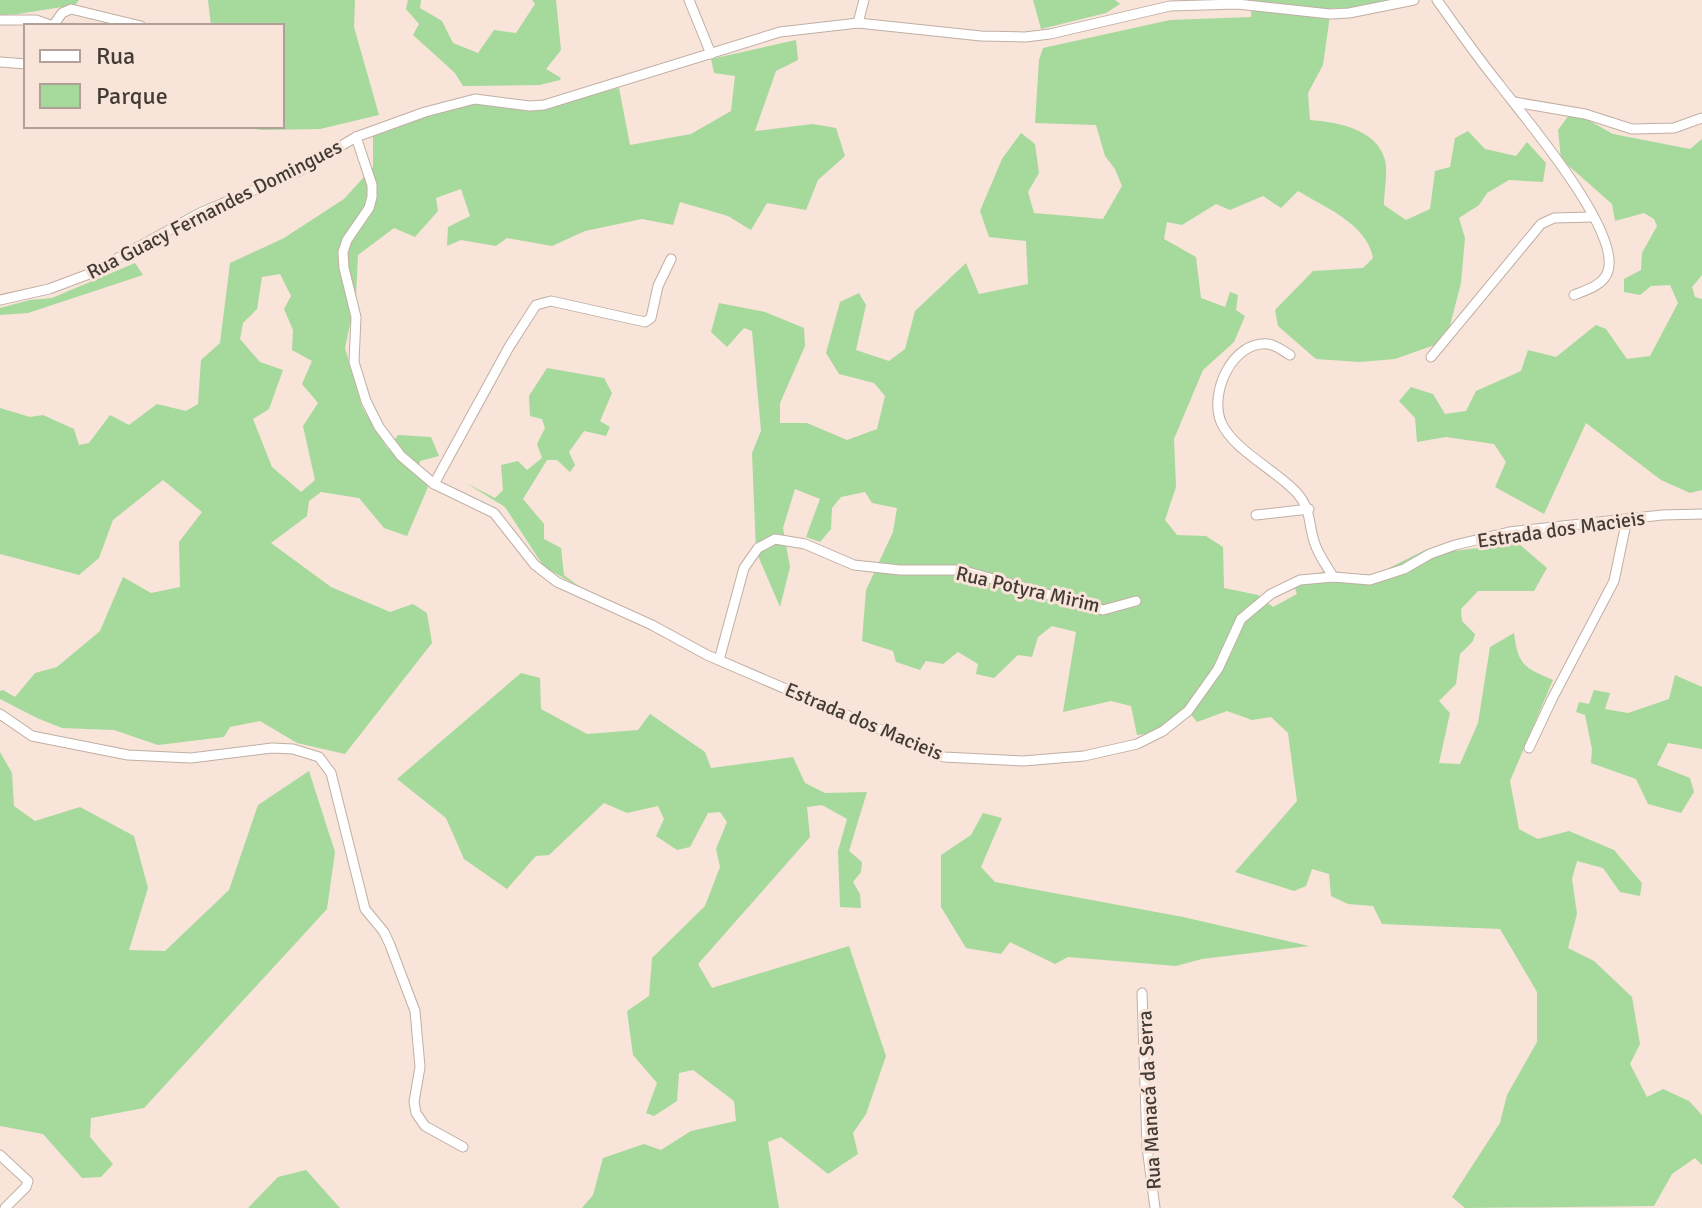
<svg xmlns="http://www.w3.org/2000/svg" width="1702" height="1208" font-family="Signika,sans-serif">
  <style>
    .green { fill: #a6d99c; fill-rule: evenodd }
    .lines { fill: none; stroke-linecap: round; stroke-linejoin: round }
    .street-casing { stroke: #c1afa4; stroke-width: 11 }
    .street { stroke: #fff; stroke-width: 9 }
    .labels { text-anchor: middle; stroke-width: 6; stroke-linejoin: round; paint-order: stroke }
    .street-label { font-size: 20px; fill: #433b36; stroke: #f8e4d9 }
  </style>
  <rect width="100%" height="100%" fill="#f8e4d9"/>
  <!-- green -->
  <g class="green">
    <polygon points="0,0 79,0 75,5 18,14 0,15"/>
    <polygon points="208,0 355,0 354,27 379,115 320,129 263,130 225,126 282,126 282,26 211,26"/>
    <polygon points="408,0 421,0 420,8 442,21 453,43 478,53 494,30 516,33 535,4 532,0 556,0 561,50 546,69 561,78 560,80 540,85 463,86 455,73 413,35 419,24 406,9"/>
    <polygon points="1033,0 1115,0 1120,4 1106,13 1041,29"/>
    <path d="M1252,0H1389L1367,8H1331L1323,65L1308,93L1310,120C1337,122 1377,129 1385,160C1388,173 1384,192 1384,205L1406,220L1430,209L1435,171L1450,167L1455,138L1468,131L1485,149L1516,156L1527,142L1546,163L1543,182L1509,180L1487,193L1479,205L1459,218L1465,238L1461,283L1446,341L1395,359L1360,362L1316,359L1278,326L1275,310L1313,271L1363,268L1373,258C1367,224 1326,208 1298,191L1281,208L1263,196L1230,210L1216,204L1182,225L1167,222L1164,239L1196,257L1201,298L1225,307L1230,292L1238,295L1236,310L1245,316L1234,342L1203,370L1174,439L1176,487L1165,520L1177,535L1206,536L1223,547L1224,588L1258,595L1273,607L1297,594L1292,580L1330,570L1367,579L1427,549L1454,551L1518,543L1547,568L1534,591H1478L1461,609L1462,621L1475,634L1473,641L1460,654L1456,684L1439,701L1450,713L1439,763L1460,764L1478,723L1490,647L1514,633C1518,666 1525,668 1553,680L1510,781L1519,829L1538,839L1569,831L1614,850L1642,883L1640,896L1620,892L1603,868L1577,861L1572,879L1577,914L1568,948L1594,961L1632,997L1640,1044L1630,1064L1647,1097L1663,1089L1689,1101L1702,1115V1165L1695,1158L1672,1174L1654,1206L1465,1208L1452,1197L1500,1123L1507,1095L1537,1042V992L1500,929L1382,924L1373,906L1348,904L1331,896L1329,874L1312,869L1306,886L1294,891L1235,872L1297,801L1288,733L1271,717L1252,720L1227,711L1197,722L1189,712L1157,733L1137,735L1131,706L1111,701L1063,712L1076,632L1052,626L1038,637L1032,657L1018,655L994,678L976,674L978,664L958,652L943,664L926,661L920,670L896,662L893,651L862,641L866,590L893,532L897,508L872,503L865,492L841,497L832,508L831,529L820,542L806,537L820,499L795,489L783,528L790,567L780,607L756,551L752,453L761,431L752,331L744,328L727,347L711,332L719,303L765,312L804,328L805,346L780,403V423H807L847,440L877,429L885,396L874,383L839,374L826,353L840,302L859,293L866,305L856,350L889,361L905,349L915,311L966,263L979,294L1028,284L1026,241L989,237L980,211L1002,159L1021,133L1035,144L1039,173L1028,192L1034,213L1103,219L1122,186L1115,169L1105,156L1096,125L1035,123L1039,60L1043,48L1170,20L1251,17Z"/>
    <path d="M796,40L798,60L776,71L755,131L813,124L836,128L845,156L818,180L806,210L767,203L751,230L728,216L680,202L673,225L642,219L585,231L552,246L507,238L496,246L461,240L447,246L448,227L470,216L461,189L436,198L438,211L415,237L394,228L358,255L356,296L345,348L362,407L388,449L398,435L431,437L439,456L420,461L418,471L428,487L407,536L384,528L359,498L321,492L309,501L307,516L271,543L331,587L390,612L413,604L427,613L432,643L345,754L297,743L260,721L230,727L224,737L158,745L114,730L62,728L37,718L0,699V691L3,690L15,697L35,673L57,667L100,631L123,577L151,593L180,587L179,542L202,512L163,480L113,520L99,558L79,575L0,554V408L30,417L43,415L74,429L79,445L89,443L110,415L129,425L157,404L186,411L198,404L201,360L220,343L230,263L284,238L344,199L373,167V135L417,116L478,100L532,109L619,88L630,145L691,134L731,111L735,76L714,73L711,59ZM280,274L291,296L284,309L293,330L292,350L312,361L302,384L318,403L303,426L315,480L301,492L272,467L253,419L269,409L283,370L260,362L240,339L243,323L257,309L262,277Z"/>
    <polygon points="1572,111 1613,134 1690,149 1702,139 1702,275 1692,287 1695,297 1702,299 1702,490 1690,493 1661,480 1586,423 1544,514 1495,487 1506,462 1494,444 1446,437 1417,442 1415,418 1399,401 1411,387 1433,394 1445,414 1466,411 1476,391 1521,371 1528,350 1556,357 1596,325 1606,329 1627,359 1650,356 1678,303 1670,285 1651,286 1640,295 1624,292 1624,279 1641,270 1642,253 1657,226 1654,219 1644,213 1615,221 1612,204 1561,159 1558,130"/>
    <polygon points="135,263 143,275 28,313 0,315 0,308 30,300 52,298"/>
    <polygon points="547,368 604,378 612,393 600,421 610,427 606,436 584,431 569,452 575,465 570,472 557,460 547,460 523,499 544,524 544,539 561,548 564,575 580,587 544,567 505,507 466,483 495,498 503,490 501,465 518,461 527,470 542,458 537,444 545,428 542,419 530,416 529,396"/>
    <polygon points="521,673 540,678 541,709 587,734 638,730 650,714 705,752 711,768 793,757 805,783 825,793 867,792 849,851 862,862 861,872 853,882 860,894 861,908 840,907 838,851 847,819 822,805 807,807 810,837 698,964 712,988 849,946 886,1056 866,1114 853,1133 858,1154 828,1174 781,1137 768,1142 779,1208 582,1208 593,1195 603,1158 644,1144 661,1150 691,1131 736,1121 734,1101 693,1070 679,1073 677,1101 654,1116 646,1113 657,1083 633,1055 627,1011 649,996 652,958 705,906 720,867 716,849 727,822 720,812 708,813 690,847 677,850 656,836 664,819 658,806 627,813 604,803 549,855 536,856 507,889 464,859 446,818 397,779"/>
    <polygon points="1675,675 1702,687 1702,749 1668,743 1657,765 1690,778 1694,792 1681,813 1648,804 1636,779 1591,763 1592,749 1585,715 1576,712 1579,702 1589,704 1594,690 1610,693 1605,709 1628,713 1669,699"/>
    <polygon points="0,752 12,773 14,806 35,821 80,807 134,836 148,888 129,950 165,951 229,890 258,805 309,771 335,852 327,909 144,1108 91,1118 90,1137 113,1164 101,1177 82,1178 43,1134 0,1126"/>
    <polygon points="983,813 1002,818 981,867 995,882 1183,917 1309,946 1202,959 1176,966 1068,957 1055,964 1010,942 1001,954 966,948 941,907 941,855 971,835"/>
    <polygon points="306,1170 340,1208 248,1208 278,1177"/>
  </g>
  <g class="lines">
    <!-- street casing -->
    <g class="street-casing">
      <g id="street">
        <polyline points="689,0 711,54"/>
        <path d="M1437,0C1457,28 1477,57 1499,84C1524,117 1621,230 1608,271C1604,285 1586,290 1574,295"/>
        <polyline points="0,20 36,20 53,26"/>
        <polyline points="858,23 864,0"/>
        <polyline points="53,26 62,13 71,9 141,26"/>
        <polyline points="0,62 26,64"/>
        <polyline points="1514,102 1585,114 1632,129 1674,128 1702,118"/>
        <polyline points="356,137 372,185 372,197 369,208 347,240 343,252 344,268 356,317 354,362 366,401 379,427 401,456 434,484 494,513 535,565 557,582 652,625 707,655 944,757 1023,761 1084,756 1137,744 1163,731 1188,711 1218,669 1241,619 1271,594 1300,580 1333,577 1370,580 1404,569 1430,554 1455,545 1509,532 1662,515 1702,514"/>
        <polyline points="0,300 49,289 89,274 200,213 297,172 356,137 425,112 475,99 530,106 544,105 780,32 858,23 981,36 1025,37 1050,34 1170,6 1237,4 1330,14 1349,13 1414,0"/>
        <path d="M1290,355C1283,351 1276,345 1268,344C1232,341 1209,393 1221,422C1233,450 1276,470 1297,493C1312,510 1308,525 1315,544C1319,556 1327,566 1333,577"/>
        <polyline points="1431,357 1541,224 1554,218 1593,217"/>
        <polyline points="434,484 509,347 536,305 551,301 645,322 651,318 658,286 671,259"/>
        <polyline points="1256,515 1309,509"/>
        <polyline points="719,660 744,568 758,548 775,539 805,544 854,565 900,570 961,570 1103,610 1136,601"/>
        <polyline points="0,714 32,736 128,755 191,758 272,748 293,749 319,757 331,773 365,909 384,932 390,945 415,1011 420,1067 414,1102 416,1113 425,1126 463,1147"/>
        <polyline points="1529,748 1552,699 1614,581 1627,519"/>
        <polyline points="1142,993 1147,1147 1155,1208"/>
        <polyline points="0,1155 28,1181 26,1187 5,1208"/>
      </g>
    </g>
    <!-- street -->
    <use href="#street" class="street"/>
  </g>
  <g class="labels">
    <!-- street labels -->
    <g class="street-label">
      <text transform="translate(214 209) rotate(-27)" y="7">Rua Guacy Fernandes Domingues</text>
      <text transform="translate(1561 529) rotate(-8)" y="7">Estrada dos Macieis</text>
      <text transform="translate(1028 589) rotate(13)" y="7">Rua Potyra Mirim</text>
      <text transform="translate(864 721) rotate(23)" y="7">Estrada dos Macieis</text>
      <text transform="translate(1149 1100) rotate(-93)" y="7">Rua Manacá da Serra</text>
    </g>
  </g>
  <!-- legend -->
  <rect x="24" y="24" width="260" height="104" fill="#f8e4d9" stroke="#b0a098" stroke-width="2"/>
  <rect x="40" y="50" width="40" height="12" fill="#ffffff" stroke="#b0a098" stroke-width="2"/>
  <text x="96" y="64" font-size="24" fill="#433b36">Rua</text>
  <rect x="40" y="84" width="40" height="24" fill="#a6d99c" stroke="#b0a098" stroke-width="2"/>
  <text x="96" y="104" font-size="24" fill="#433b36">Parque</text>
</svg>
